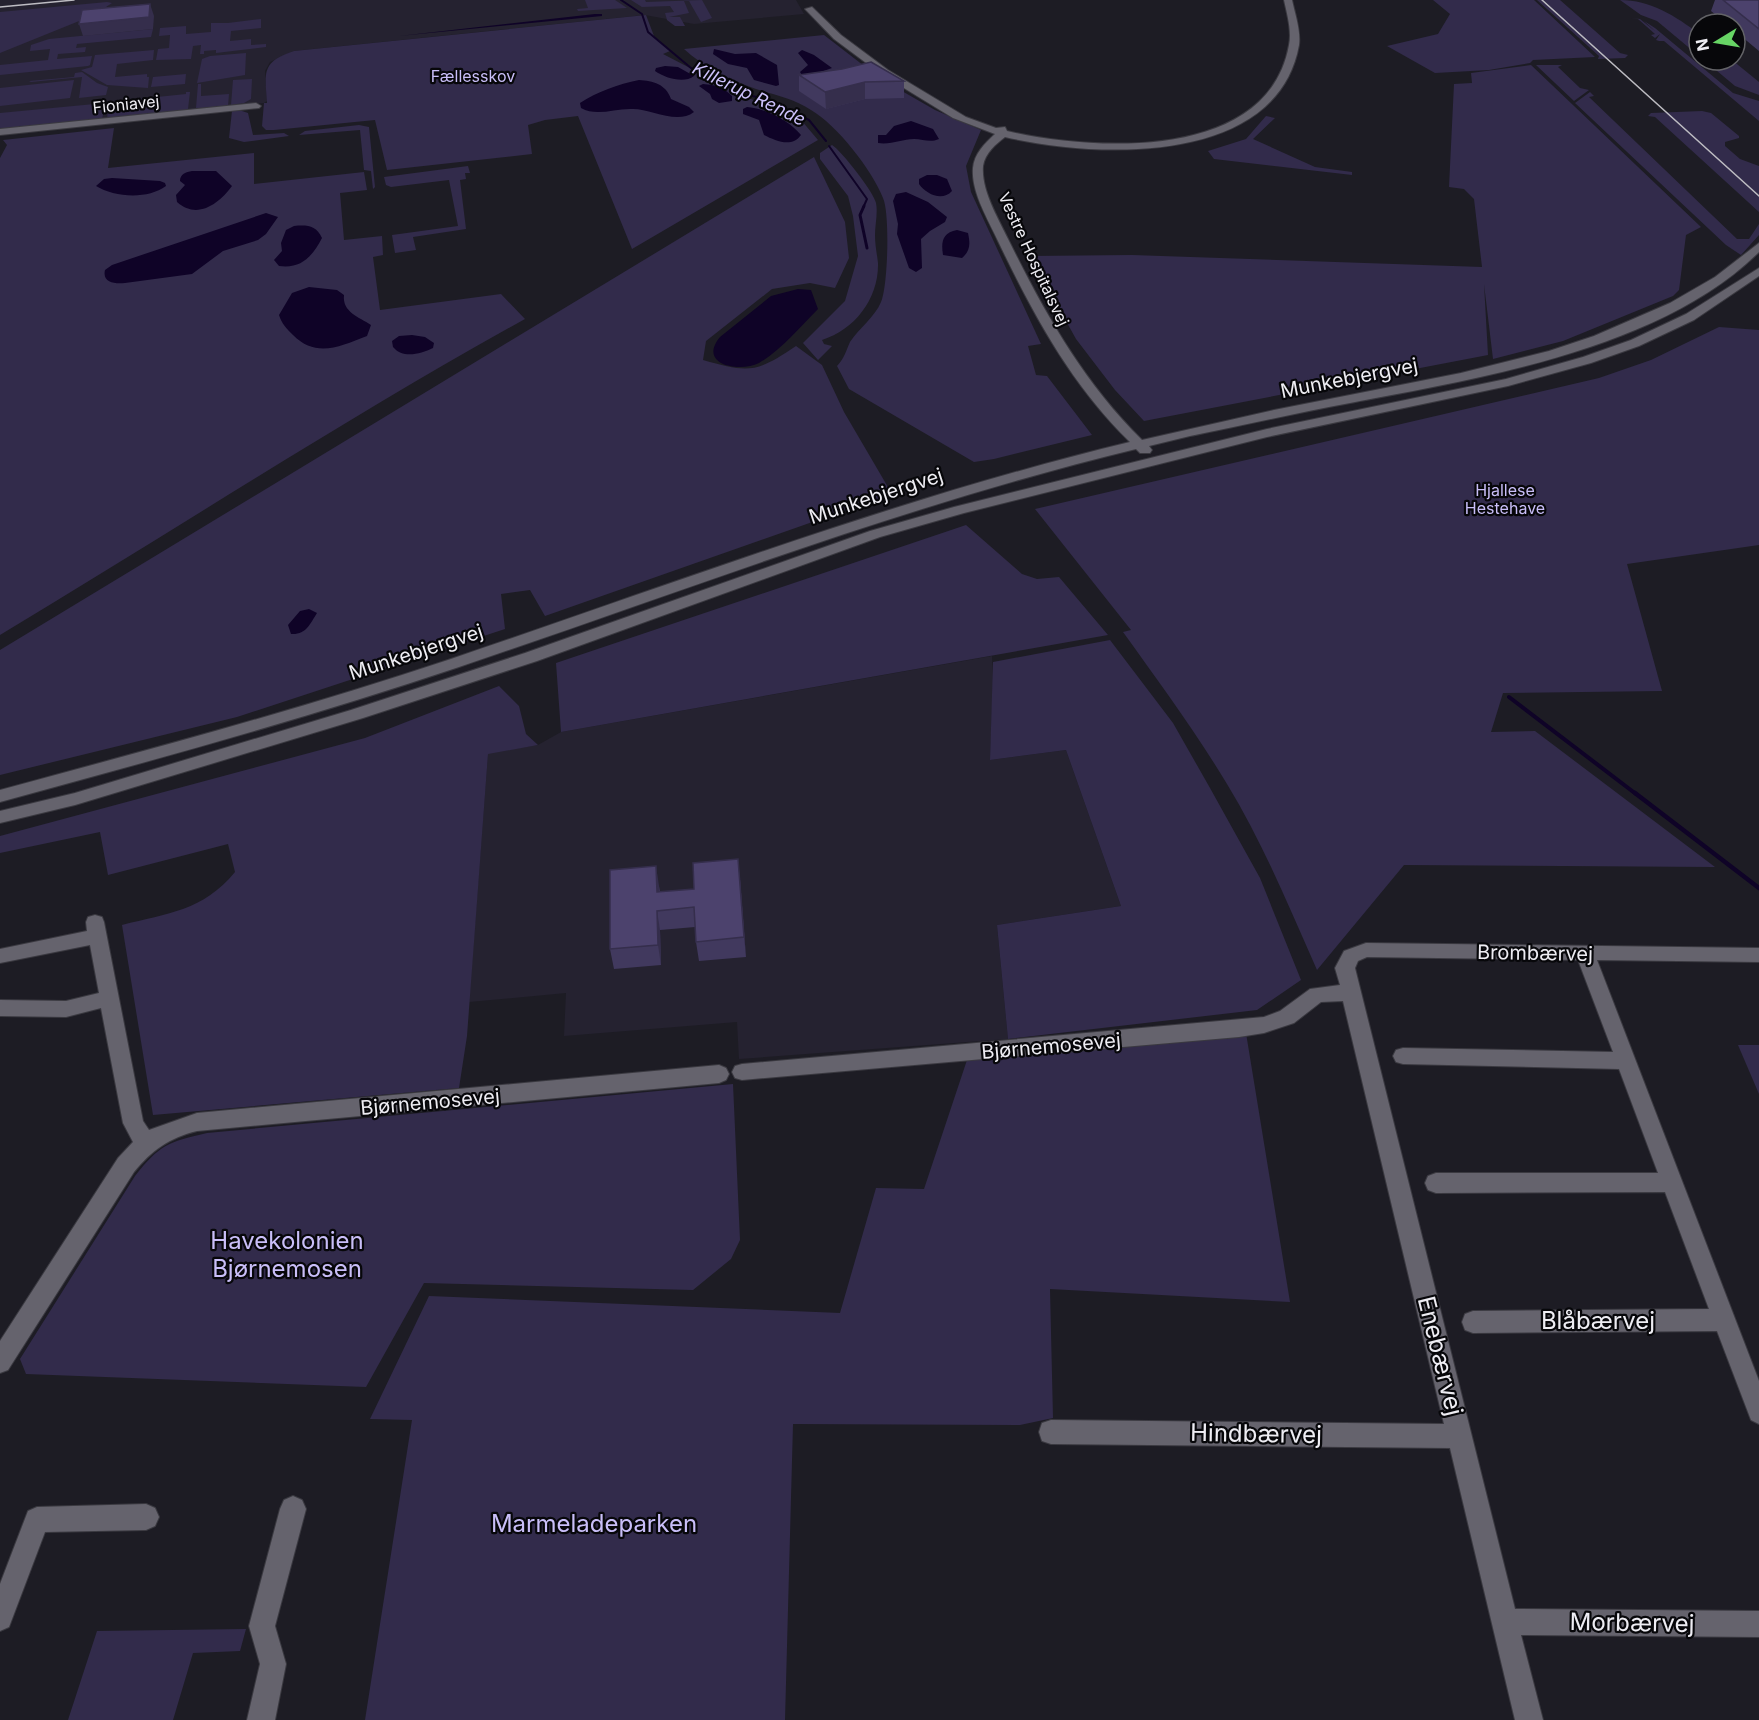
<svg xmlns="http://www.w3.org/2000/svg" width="1759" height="1720" font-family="Inter,sans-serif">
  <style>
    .built { fill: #252230 }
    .green { fill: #322b4b }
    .water { fill: #0f0327 }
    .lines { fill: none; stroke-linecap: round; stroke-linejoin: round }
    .stream-far3 { stroke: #0f0327; stroke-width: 2 }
    .stream-far2 { stroke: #0f0327; stroke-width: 3 }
    .stream-far1 { stroke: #0f0327; stroke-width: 4 }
    .stream { stroke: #0f0327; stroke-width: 4.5 }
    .minor-casing { stroke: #3a3940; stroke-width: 2 }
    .minor { fill: #65636d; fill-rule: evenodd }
    .tram { stroke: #bdbcc2; stroke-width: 1.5 }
    .wall { fill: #41395e }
    .shaded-wall { fill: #352e4c }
    .building { fill: #4c426d; stroke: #352e4c; stroke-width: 1.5 }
    .labels { text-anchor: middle; stroke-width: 4.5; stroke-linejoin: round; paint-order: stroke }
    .far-park-label { font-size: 16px; fill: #c9bef8; stroke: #07070a }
    .far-street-label { font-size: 16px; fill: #eeedf3; stroke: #07070a }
    .far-water-label { font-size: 18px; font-style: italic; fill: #ccc1fb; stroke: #07070a }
    .street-label { font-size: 20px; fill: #eeedf3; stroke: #07070a }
    .near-park-label { font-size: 24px; fill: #c9bef8; stroke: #07070a }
    .near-street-label { font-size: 24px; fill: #eeedf3; stroke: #07070a }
  </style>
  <rect width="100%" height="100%" fill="#1d1c24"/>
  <!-- built -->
  <g class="built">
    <polygon points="0,0 796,0 804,14 694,24 645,15 294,51 270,62 265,71 267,101 264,103 0,131"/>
    <polygon points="992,656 993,681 990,760 1066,750 1121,906 997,925 1008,1039 739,1059 737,1022 564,1036 566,993 469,1002 488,753 538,745 561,732"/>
  </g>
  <!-- green -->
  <g class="green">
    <polygon points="585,0 615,0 627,8 578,11 577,9 588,8"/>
    <polygon points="631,0 645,0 646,2 702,0 712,18 701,22 689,1 684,1 689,13 669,17 680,17 685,26 675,26 667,20 665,13 674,12 670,6 642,7"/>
    <polygon points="1433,0 1534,0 1595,57 1533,60 1530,63 1489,70 1435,73 1387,46 1438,34 1450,14"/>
    <polygon points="1537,0 1560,0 1620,53 1628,55 1625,58 1598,59 1599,56"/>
    <path d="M1620,0C1650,0 1676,16 1699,34V56L1657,21L1641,15Z"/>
    <polygon points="107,2 112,3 94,15 0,53 0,12"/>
    <path d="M646,15L654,36L670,51L663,54L744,96L801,120L818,140L632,249L578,116L545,120L528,125L532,154L387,170L375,120L274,130H266L262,126L264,103H267C265,72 261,62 294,51Z"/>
    <polygon points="1631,18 1640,19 1655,31 1644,21 1655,28 1733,93 1759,101 1759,121 1664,41 1659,41 1656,40 1660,34 1655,38 1651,35 1655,34 1638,19"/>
    <polygon points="261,19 261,28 231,31 230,41 251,39 251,45 266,44 266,47 216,53 216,50 204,51 204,54 200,54 201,45 193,46 191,59 156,60 158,49 169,48 170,35 159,36 160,28 186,26 186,34 211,32 211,23 228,23"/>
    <polygon points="153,29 151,37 77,44 76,48 86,47 85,52 58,54 57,59 92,56 90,65 88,66 0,75 0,65 48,60 50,49 30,51 31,45 49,39"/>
    <path d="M824,35L881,79L935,110L981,130L966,166L971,192L1041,344L1028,346L1036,375L1047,376L1092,435L994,459L974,462L849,389L837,366C844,359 846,351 850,342C859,328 875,317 881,302C888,286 890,213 883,198C872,170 837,125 811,110C794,99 775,95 756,89C731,80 703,67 684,49Z"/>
    <polygon points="154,50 153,60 117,64 115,77 147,74 147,77 149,77 148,88 107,85 81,70 92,67 95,55"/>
    <polygon points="246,53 245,75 197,83 202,59 210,56"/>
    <polygon points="1704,60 1732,60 1759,82 1759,95 1735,86"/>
    <polygon points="1531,65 1701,227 1686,235 1679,290 1673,296 1563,341 1493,359 1484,284 1488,355 1144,421 1115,390 1076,339 1030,256 1132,255 1482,267 1474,199 1464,189 1449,187 1454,84 1472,83 1471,73"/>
    <polygon points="1536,65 1562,65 1558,67 1580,88 1589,90 1574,101"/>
    <polygon points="82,72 97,83 108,87 106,95 79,98 82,77 31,82 29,81 74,77 75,73"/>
    <polygon points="186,74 185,84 151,87 153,77"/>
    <polygon points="252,79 251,99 244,103 231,105 233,80"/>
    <polygon points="74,80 70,98 0,106 0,88"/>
    <polygon points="198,84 201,84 201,96 229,94 228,106 202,109 196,108"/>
    <polygon points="186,92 190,92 188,109 181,112 107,120 109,102 186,94"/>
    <polygon points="1590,92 1594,96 1589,97 1737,239 1749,239 1759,224 1759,235 1741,255 1726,245 1575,103"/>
    <polygon points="105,103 102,120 0,131 0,113"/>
    <polygon points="239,110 248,113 253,135 284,133 289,136 244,142 229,138 232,111"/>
    <polygon points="1702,111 1711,113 1739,136 1739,138 1725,142 1725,146 1740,159 1759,166 1759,212 1655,117 1648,116 1651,113"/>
    <polygon points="1266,116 1275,118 1253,139 1315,167 1352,172 1352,175 1214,159 1208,151 1246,139"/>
    <polygon points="359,125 369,127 375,187 373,189 371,171 364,170 360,130 299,135 305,131"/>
    <path d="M114,128L108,168L254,153V184L364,172L367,190L340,193L344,240L382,236L383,255L373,257L380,310L501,294L525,319C346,418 175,530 0,635V158L7,145L3,140Z"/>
    <path d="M832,145C841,150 875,194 876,203C878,213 875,225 875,235C875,245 877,254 878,263C879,298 855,330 822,340L824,344L832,346L818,360L803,343L845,301L858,256L853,216L848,196L820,159V153Z"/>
    <path d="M814,157L845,222L849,258L835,288L810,283L772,289L706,341L703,360C749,373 756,373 796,346L822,365L844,412L892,494L545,616L530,590L501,594L505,629L237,717L0,775V650Z"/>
    <polygon points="468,166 470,173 465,173 466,179 460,180 466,229 413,237 416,250 395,253 392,235 458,226 449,180 391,187 386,185 384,177"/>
    <path d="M1719,327L1759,330V545L1627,564L1662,691L1503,693L1491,732L1535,731L1715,867L1404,865L1317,970C1289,907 1263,843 1227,784C1195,731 1159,682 1123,632L1131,630L1035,509L1599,378L1651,360Z"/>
    <polygon points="966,525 1022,574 1037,579 1059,577 1108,635 561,732 556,663"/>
    <polygon points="1110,640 1173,723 1210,788 1260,878 1301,980 1257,1010 1008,1039 997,925 1121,906 1066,750 990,760 993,662"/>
    <path d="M499,686L519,706L526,734L538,745L488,754L467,1036L459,1088L153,1115L122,925C168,913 203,911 235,872L228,844L108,875L100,832L0,853V836L365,738Z"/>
    <polygon points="1246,1033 1290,1302 1050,1289 1053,1418 1020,1425 793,1424 785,1720 365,1720 412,1420 370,1419 429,1296 840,1313 876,1188 924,1189 968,1057"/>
    <polygon points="1738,1045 1759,1045 1759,1094"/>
    <path d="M733,1084L740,1240L731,1259L693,1290L424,1283L366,1387L26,1374L20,1359L135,1176C160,1145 167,1142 207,1133Z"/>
    <polygon points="246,1629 240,1651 193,1653 173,1720 68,1720 97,1631"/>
  </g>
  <!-- water -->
  <g class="water">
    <polygon points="595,14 602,14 602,16 399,36"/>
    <polygon points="714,49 735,54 756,53 777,65 779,85 776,86 754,80 747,68 728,64 713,54"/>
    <polygon points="802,50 814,55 832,68 812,75 802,75 800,72 808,65 798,53"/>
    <path d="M665,66L678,67L694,76C684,84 665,78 655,71L656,68Z"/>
    <path d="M639,80C653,81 666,84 671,99L689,107L694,112C677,125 651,109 633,109C615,108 597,117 581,108L580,103C597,92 618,84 639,80Z"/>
    <path d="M703,84C716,85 723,87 732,96V101L719,103L712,99L710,94L699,86Z"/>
    <path d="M747,107C765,108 790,121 801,135C792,148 776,141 764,135L759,120L743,114V109Z"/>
    <path d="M911,121L933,129L939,139C930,143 923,139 914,139C902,139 891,145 878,143V135H886L894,126Z"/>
    <path d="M192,171H216L232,186C219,204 197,220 177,202L176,195L185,185L180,181C180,174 186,172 192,171Z"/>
    <path d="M927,175H937L947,179L952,191C942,202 926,194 919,184V179Z"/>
    <path d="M112,178L160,181L165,183L166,186C147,200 114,197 96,186L104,179Z"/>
    <polygon points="906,192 928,202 947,217 945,222 930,231 921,239 922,268 916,272 909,268 897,234 898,224 893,201 896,194"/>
    <path d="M266,213L278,217L266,234L258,240L223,251L192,274L125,283C115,284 102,283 105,270L112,265Z"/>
    <path d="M294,226C307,225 316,225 322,238C312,257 301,269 279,266L274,260L282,251L281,243L286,230Z"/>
    <path d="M957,230L968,233C970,243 971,250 962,258L943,255C941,242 942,233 957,230Z"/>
    <path d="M309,287L337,290L344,295C342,312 359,317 371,325L367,336C339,347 316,358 293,335C286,328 282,324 279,315L292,293Z"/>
    <path d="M798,289L811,290L818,309C799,328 781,350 759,363C740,373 697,365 720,337L771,296Z"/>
    <path d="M412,335L425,337L434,343L433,348C420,354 403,359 393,347L392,341L399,336Z"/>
    <path d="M309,609L317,613C310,624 306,635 291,634L288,625L300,611Z"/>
  </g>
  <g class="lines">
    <!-- stream-far3 -->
    <g class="stream-far3">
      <polyline points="621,0 642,14 648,32 691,68 741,93 764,99 809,120 826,141"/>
      <polyline points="829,146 867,199 863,208"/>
    </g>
    <!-- stream-far2 -->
    <polyline class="stream-far2" points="864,206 860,215 867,248"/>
    <!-- stream-far1 -->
    <polyline class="stream-far1" points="1509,697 1636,794"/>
    <!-- stream -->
    <polyline class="stream" points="1635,793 1759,888"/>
    <!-- minor casing -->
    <g class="minor-casing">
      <g id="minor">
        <path d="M1284,0H1292C1295,14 1301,31 1299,45C1277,167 1095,158 1005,137C996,144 985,153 983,166C981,190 998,218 1008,239C1044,312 1083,382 1142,440L1274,410L1461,373L1549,351L1594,336L1670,303L1715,277L1759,243V252C1661,349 1481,378 1350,403C1297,413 1243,425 1190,436L1149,446L1152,450L1150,453H1140L1136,449C905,505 684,591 459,667C308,718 154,760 0,802V790C151,749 302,709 451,659C676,583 898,498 1130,442C1071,385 1033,314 998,241C988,219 971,192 973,168C974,154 985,143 995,134L953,118L881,74L834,39L805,9L812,7L841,35L888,70L966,117L996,128L1005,127L1007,131C1093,151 1268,162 1289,45C1292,31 1287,14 1284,0Z"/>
        <polygon points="256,103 261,106 259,108 0,135 0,129"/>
        <polygon points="1759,268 1759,276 1694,320 1639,346 1591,363 1508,386 1267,437 964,513 880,537 537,661 363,718 75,805 0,823 0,811 75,793 351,710 525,653 870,531 954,507 1267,429 1506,379 1583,357 1631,340 1686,314"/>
        <path d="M95,915L102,917L104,922L143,1121L149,1130L197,1113L719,1065L726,1068L729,1074L726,1080L719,1083L197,1131C169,1138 152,1150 134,1172L8,1370L0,1373V1341L118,1158L133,1142L123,1123L101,1008L66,1017L0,1016V1000L66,1001L99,993L90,945L0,963V949L87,931L86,922L88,917Z"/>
        <polygon points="1366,943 1759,948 1759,962 1597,960 1759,1381 1759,1424 1751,1420 1717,1331 1473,1333 1465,1330 1462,1322 1465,1314 1473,1311 1709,1309 1665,1192 1436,1193 1428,1190 1425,1183 1428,1176 1436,1173 1658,1173 1619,1069 1403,1064 1396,1062 1393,1056 1396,1050 1403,1048 1613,1052 1578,960 1367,957 1358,961 1355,968 1515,1609 1759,1611 1759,1637 1521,1635 1543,1720 1515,1720 1450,1448 1051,1444 1042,1441 1039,1432 1042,1423 1051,1420 1444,1424 1343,1001 1321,1002 1294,1023 1264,1033 1239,1037 742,1080 735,1078 732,1072 735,1066 742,1064 1264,1017 1280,1011 1310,989 1340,985 1335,968 1344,951"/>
        <polygon points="293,1496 302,1500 306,1509 275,1626 286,1664 275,1720 247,1720 260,1664 249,1626 280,1509 284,1500"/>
        <polygon points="146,1504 155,1508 159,1517 155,1526 146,1530 45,1532 9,1627 0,1631 0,1584 28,1511 37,1507"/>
      </g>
    </g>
    <!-- minor -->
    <use href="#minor" class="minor"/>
    <!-- tram -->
    <g class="tram">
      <polyline points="1542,0 1759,196"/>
      <polyline points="0,7 74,0"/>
    </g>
  </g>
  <!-- wall -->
  <g class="wall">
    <polygon points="1715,0 1759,0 1759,51 1735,31 1735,24 1727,24 1711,11"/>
    <polygon points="799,75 904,81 904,98 865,99 826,109 799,91"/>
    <polygon points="740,879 746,957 699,961 696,942 695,927 660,930 661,965 614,969 610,949 659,886 660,892 694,889"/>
  </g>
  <!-- shaded-wall -->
  <g class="shaded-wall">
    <polygon points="150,4 154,16 153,29 83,36 79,24"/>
    <polygon points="865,82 865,99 826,109 825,92"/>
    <polygon points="738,859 740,879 746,957 744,937"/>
    <polygon points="656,866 659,886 660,912 657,892"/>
    <polygon points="657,911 660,930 661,965 658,945"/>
  </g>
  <!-- building -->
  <g class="building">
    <polygon points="1723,0 1759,0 1759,29"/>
    <polygon points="150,4 149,17 79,24 82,10"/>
    <polygon points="871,62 904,81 865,82 825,92 799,75 842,69"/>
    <polygon points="738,859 744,937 696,942 694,907 657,911 658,945 610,949 610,870 656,866 657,892 694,889 693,863"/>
  </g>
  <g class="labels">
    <!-- far-park labels -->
    <g class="far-park-label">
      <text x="473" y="82">Fællesskov</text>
      <text x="1505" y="496">Hjallese<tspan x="1505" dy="18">Hestehave</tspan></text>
    </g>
    <!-- far-street labels -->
    <g class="far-street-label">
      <text transform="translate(126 104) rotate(-6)" y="6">Fioniavej</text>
      <text transform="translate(1034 259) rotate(65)" y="6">Vestre Hospitalsvej</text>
    </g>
    <!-- far-water labels -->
    <g class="far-water-label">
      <text transform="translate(749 94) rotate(26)" y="6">Killerup Rende</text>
    </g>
    <!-- street labels -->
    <g class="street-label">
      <text transform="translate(1349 378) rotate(-11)" y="7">Munkebjergvej</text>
      <text transform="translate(876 496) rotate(-18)" y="7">Munkebjergvej</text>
      <text transform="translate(416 652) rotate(-18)" y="7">Munkebjergvej</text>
      <text transform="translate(1535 953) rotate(1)" y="7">Brombærvej</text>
      <text transform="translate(1051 1046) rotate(-5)" y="7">Bjørnemosevej</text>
      <text transform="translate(430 1102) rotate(-5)" y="7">Bjørnemosevej</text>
    </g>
    <!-- near-park labels -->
    <g class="near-park-label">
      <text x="287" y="1249">Havekolonien<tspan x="287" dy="28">Bjørnemosen</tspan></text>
      <text x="594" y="1532">Marmeladeparken</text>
    </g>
    <!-- near-street labels -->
    <g class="near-street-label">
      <text x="1598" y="1329">Blåbærvej</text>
      <text transform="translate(1440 1356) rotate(76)" y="8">Enebærvej</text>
      <text transform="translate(1256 1434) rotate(1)" y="8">Hindbærvej</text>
      <text transform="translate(1632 1623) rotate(1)" y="8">Morbærvej</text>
    </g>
  </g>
  <!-- north arrow -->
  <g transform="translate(1717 42) rotate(259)"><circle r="28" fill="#07070a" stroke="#636367" stroke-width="1.5"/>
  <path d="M0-4.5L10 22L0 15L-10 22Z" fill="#67d465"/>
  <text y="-9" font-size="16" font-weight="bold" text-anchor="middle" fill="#eeedf3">N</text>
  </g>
</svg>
